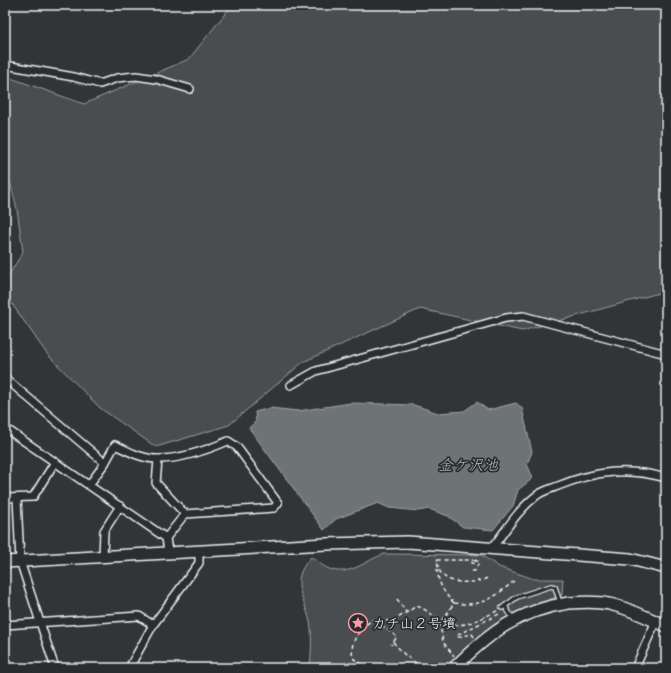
<svg xmlns="http://www.w3.org/2000/svg" width="671" height="673" font-family="Mynerve,'Klee One',sans-serif">
  <style>
    .green { fill: #494d4f; stroke: #989fa4 }
    .water { fill: #6e7376; stroke: #9fa5aa }
    .lines { fill: none; stroke-linecap: round; stroke-linejoin: round }
    .lane-casing { stroke: #e8f1f8; stroke-width: 6 }
    .street-casing { stroke: #e8f1f8; stroke-width: 10 }
    .secondary-casing { stroke: #e8f1f8; stroke-width: 14 }
    .path { stroke: #e8f1f8; stroke-width: 1.5; stroke-dasharray: 4 3; stroke-linecap: butt }
    .lane { stroke: #2a2d2e; stroke-width: 3.5 }
    .street { stroke: #2a2d2e; stroke-width: 7 }
    .secondary { stroke: #2a2d2e; stroke-width: 11 }
    .labels { text-anchor: middle; stroke-width: 3.5; stroke-linejoin: round; paint-order: stroke }
    .poi-label { font-size: 14px; fill: #e8f1f8; stroke: #2a2d2e; text-anchor: start }
    .water-label { font-size: 15px; font-style: italic; fill: #b1b8be; stroke: #2a2d2e }
  </style>
  <rect width="100%" height="100%" fill="#323536"/>
  <filter id="ink" filterUnits="userSpaceOnUse"><feTurbulence type="fractalNoise" baseFrequency=".025" numOctaves="2"/><feDisplacementMap in="SourceGraphic" scale="8" xChannelSelector="R" yChannelSelector="G"/><feConvolveMatrix kernelMatrix="1 2 1 2 8 2 1 2 1" color-interpolation-filters="sRGB"/></filter>
  <g filter="url(#ink)">
    <!-- green -->
    <g class="green">
      <polygon points="232,5 666,5 666,291 522,331 420,309 303,362 229,425 156,447 100,408 47,354 5,294 5,281 23,252 17,209 5,162 5,76 84,104 189,59"/>
      <path d="M384,554L481,555L499,567L534,579H563L562,595C511,612 486,630 448,668H310C311,655 312,641 311,628C307,598 286,584 311,557C316,560 321,565 327,568C349,578 364,561 384,554Z"/>
    </g>
    <!-- water -->
    <polygon class="water" points="477,402 488,410 516,403 522,408 532,452 527,464 533,478 518,490 513,506 493,530 463,527 448,516 429,509 418,511 389,508 378,503 336,519 324,530 249,428 256,421 255,412 270,408 298,411 351,403 414,405 438,413 464,411"/>
    <g class="lines">
      <!-- lane casing -->
      <g class="lane-casing">
        <g id="lane">
          <polyline points="505,606 513,619"/>
          <polyline points="502,608 517,597 551,586 555,587 560,603"/>
        </g>
      </g>
      <!-- street casing -->
      <g class="street-casing">
        <g id="street">
          <polyline points="5,65 74,77 100,84 117,78 136,76 156,79 190,89"/>
          <path d="M5,378L105,463L115,445C128,451 144,460 159,459C183,459 207,450 228,441L237,447L278,503L274,508L185,514L166,538"/>
          <polyline points="291,385 316,371 506,318 523,316 666,354"/>
          <polyline points="5,428 166,538 168,552"/>
          <polyline points="158,460 156,483 185,514"/>
          <polyline points="89,485 105,463"/>
          <polyline points="5,498 33,497 55,462"/>
          <polyline points="17,498 20,561 55,668"/>
          <path d="M492,548C506,530 518,510 536,496C542,491 551,489 558,486C595,471 627,467 666,478"/>
          <polyline points="103,556 104,531 120,506"/>
          <polyline points="5,625 139,616 153,625"/>
          <polyline points="129,668 153,625 199,563 199,551"/>
          <polyline points="635,668 656,621"/>
        </g>
      </g>
      <!-- secondary casing -->
      <g class="secondary-casing">
        <g id="secondary">
          <polyline points="5,562 326,544 408,542 630,559 666,568"/>
          <path d="M454,668C489,633 519,610 569,603C582,602 596,601 609,604C629,608 648,618 666,626"/>
        </g>
      </g>
      <!-- path -->
      <g class="path">
        <path d="M437,569C438,582 444,594 454,603L440,624L443,642L454,656"/>
        <path d="M472,571H475L478,564L472,563V561H478V560H437C438,581 455,583 472,582C478,581 482,581 487,578"/>
        <polyline points="397,599 406,612"/>
        <path d="M454,603C483,607 492,599 514,581"/>
        <polyline points="376,621 397,637 391,645"/>
        <polyline points="474,637 472,634 458,637 457,635 501,613"/>
        <polyline points="393,642 405,655 423,668"/>
        <path d="M368,668L354,659C347,644 360,629 372,620L393,621L415,607H421C455,631 459,629 497,611"/>
      </g>
      <!-- lane -->
      <use href="#lane" class="lane"/>
      <!-- street -->
      <use href="#street" class="street"/>
      <!-- secondary -->
      <use href="#secondary" class="secondary"/>
    </g>
  </g>
  <!-- icons -->
  <defs>
    <g id="sight-ring" transform="scale(1)"><circle r="9.5" fill="#2a2d2e" stroke="#ff9aa2" stroke-width="1.5"/><path d="M0-6L1.8-2.2L6-1.7L2.9 1.2L3.7 5.4L0 3.3L-3.7 5.4L-2.9 1.2L-6-1.7L-1.8-2.2Z" fill="#ff9aa2"/></g>
  </defs>
  <g fill-rule="evenodd">
    <use href="#sight-ring" x="358" y="623"/>
  </g>
  <g class="labels">
    <!-- poi labels -->
    <g class="poi-label">
      <text x="372" y="628">カチ山２号墳</text>
    </g>
    <!-- water labels -->
    <g class="water-label">
      <text x="468" y="470">金ケ沢池</text>
    </g>
  </g>
  <!-- margin -->
  <rect width="671" height="673" fill="none" stroke="#2a2d2e" stroke-width="20"/>
  <rect x="10" y="10" width="651" height="653" fill="none" stroke="#e8f1f8" stroke-width="1.5" filter="url(#ink)"/>
</svg>
